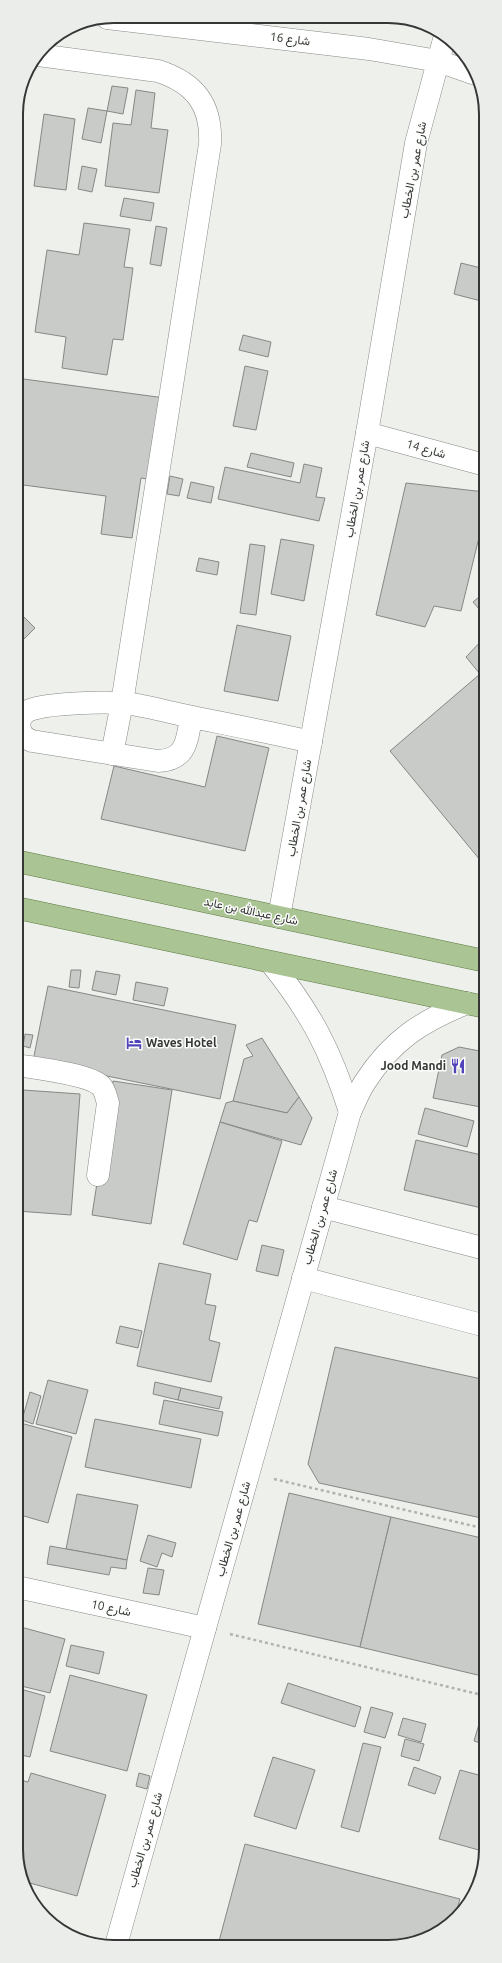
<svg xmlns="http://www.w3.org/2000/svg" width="502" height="1963" font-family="Ubuntu,Vazirmatn,sans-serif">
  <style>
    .building { fill: #c9cbc8; stroke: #868885 }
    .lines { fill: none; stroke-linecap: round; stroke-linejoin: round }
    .minor-casing { stroke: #888a87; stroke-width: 23 }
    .major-casing { stroke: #5d7a43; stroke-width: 23 }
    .path { stroke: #b2b3b0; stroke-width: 2.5; stroke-dasharray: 3 3; stroke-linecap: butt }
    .minor { stroke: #fff; stroke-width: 22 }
    .major { stroke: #aac593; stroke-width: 22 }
    .labels { text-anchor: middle; stroke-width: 3; stroke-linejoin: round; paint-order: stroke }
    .street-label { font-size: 12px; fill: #353635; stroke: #fbfdfa }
    .poi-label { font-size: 12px; font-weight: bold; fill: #353635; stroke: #fbfdfa; text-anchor: start }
    .rim { fill: none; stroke: #353635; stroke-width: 2 }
  </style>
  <rect width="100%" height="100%" fill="#eef0ec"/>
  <!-- building -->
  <g class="building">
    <polygon points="112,86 128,88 123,114 107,111"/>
    <polygon points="136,90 155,93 151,128 168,130 159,193 105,186 113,123 131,125"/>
    <polygon points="88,108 107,111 101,143 82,139"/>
    <polygon points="44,114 75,119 66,190 34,186"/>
    <polygon points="82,166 97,169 92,192 78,189"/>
    <polygon points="124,198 154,203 151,221 120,216"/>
    <polygon points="84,223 130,229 124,267 133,268 123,340 113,339 107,375 62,368 66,337 35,332 47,250 79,255"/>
    <polygon points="156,226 167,228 161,266 150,264"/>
    <polygon points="461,263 485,269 485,302 454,294"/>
    <polygon points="243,335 271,342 268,357 239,350"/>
    <polygon points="485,359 485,382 480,380"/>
    <polygon points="245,366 268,371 256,430 233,426"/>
    <polygon points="16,378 165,398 154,480 141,478 132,538 101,534 106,496 16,484"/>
    <polygon points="251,453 294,463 291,477 247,467"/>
    <polygon points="304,464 322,468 316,497 325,498 319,521 218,499 225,467 300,483"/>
    <polygon points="170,476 183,479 179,496 167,494"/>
    <polygon points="191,482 214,487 211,503 187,498"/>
    <polygon points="406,483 485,492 485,513 461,611 434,606 425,627 376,615"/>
    <polygon points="281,539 314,545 304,601 271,594"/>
    <polygon points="250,544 265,546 256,615 240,613"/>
    <polygon points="199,558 219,562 217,575 196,571"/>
    <polygon points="485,592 485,616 473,602"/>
    <polygon points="24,617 35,628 17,646 16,625"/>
    <polygon points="237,625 291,636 278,701 224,691"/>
    <polygon points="485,637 485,866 390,751 480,674 466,657"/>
    <polygon points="217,736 269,748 245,851 101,819 114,766 205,787"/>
    <polygon points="71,970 81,970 79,988 69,987"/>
    <polygon points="96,971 120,975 116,995 92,990"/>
    <polygon points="136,982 168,988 164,1006 133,1000"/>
    <polygon points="48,986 236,1025 220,1099 33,1061"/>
    <polygon points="17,1028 23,1030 17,1051"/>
    <polygon points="25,1034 33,1035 30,1048 23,1046"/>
    <polygon points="262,1038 299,1097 287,1113 233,1101 244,1059 253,1056 246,1045"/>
    <polygon points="459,1047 485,1052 486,1108 433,1098 442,1055"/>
    <polygon points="113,1081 172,1090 151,1224 92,1215"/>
    <polygon points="23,1090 80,1094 71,1215 17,1211 17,1176"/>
    <polygon points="299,1097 312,1118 301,1145 220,1122 226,1103 233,1101 287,1113"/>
    <polygon points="425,1108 474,1121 467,1147 418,1134"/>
    <polygon points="220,1122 282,1141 257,1222 249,1220 237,1260 183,1244"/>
    <polygon points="416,1140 486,1156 486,1209 404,1190"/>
    <polygon points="262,1245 284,1250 278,1276 256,1271"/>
    <polygon points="159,1263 211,1274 205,1304 216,1306 209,1340 220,1343 211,1382 137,1366"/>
    <polygon points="120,1326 142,1331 138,1348 116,1343"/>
    <polygon points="335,1347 486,1380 486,1519 319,1483 308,1464"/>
    <polygon points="48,1380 88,1390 76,1434 36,1424"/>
    <polygon points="155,1382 181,1388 178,1400 153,1394"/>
    <polygon points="181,1388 222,1397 219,1409 178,1400"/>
    <polygon points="30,1392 41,1396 33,1424 22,1420"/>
    <polygon points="164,1400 223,1412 218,1436 159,1424"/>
    <polygon points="95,1419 201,1439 191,1488 85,1467"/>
    <polygon points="17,1422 72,1437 48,1523 17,1514"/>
    <polygon points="289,1493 391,1517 360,1647 258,1624"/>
    <polygon points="77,1494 138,1505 127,1560 66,1549"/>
    <polygon points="391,1517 486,1539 486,1677 360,1647"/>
    <polygon points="148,1535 176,1543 172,1557 162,1553 157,1567 140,1561"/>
    <polygon points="50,1546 127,1560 126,1569 111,1567 109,1575 47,1564"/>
    <polygon points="148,1568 164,1570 159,1595 143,1593"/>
    <polygon points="17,1626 65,1639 50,1693 17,1685"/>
    <polygon points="71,1645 104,1652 99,1674 66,1666"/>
    <polygon points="70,1675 147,1695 127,1771 50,1751"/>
    <polygon points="288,1683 361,1707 355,1727 281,1703"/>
    <polygon points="17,1688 45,1696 30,1757 17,1754"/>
    <polygon points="371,1707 393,1713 385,1738 364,1732"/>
    <polygon points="482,1714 486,1715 486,1745 474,1741"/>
    <polygon points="403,1718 426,1724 421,1742 398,1735"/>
    <polygon points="405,1739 424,1744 419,1761 401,1756"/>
    <polygon points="363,1743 381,1747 359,1832 341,1827"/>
    <polygon points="273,1757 315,1770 296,1829 254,1816"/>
    <polygon points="414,1767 441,1777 435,1794 408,1785"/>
    <polygon points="460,1770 486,1777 486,1852 439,1839"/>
    <polygon points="31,1773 106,1795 77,1896 26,1882 17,1862 17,1779 28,1782"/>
    <polygon points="139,1773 150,1776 147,1789 136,1786"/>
    <polygon points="245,1844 460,1899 454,1919 431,1937 401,1946 218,1945"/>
  </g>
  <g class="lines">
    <!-- minor casing -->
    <g class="minor-casing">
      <g id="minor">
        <polyline points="107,18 369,49 438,61 472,73"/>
        <path d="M38,55L158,71C195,83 212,105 210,144L122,703L112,754"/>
        <polyline points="367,433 485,465"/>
        <path d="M191,717C187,740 187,760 158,761L32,741C27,739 21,736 20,729C18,721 22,713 30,710C48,703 101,702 121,703C141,704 163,711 183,715C226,724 268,732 311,742"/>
        <polyline points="279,917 367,433 416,143 445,36"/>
        <path d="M271,963C311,1013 331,1051 350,1112"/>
        <path d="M17,1065C34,1068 89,1074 101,1086C105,1090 106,1097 108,1103L98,1175"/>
        <polyline points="323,1207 486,1249"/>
        <polyline points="303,1278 486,1326"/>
        <polyline points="17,1587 205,1628"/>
        <path d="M116,1945L350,1112C355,1102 359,1091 365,1082C392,1040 422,1021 467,1003"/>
      </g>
    </g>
    <!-- major casing -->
    <g class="major-casing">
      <g id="major">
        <polyline points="16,861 485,961"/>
        <polyline points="17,908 485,1007"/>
      </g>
    </g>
    <!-- path -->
    <g class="path">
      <polyline points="274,1479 486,1529"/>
      <polyline points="230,1634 486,1696"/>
    </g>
    <!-- minor -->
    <use href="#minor" class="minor"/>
    <!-- major -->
    <use href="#major" class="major"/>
  </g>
  <!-- icons -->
  <defs>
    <g id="hotel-bare" transform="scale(1.2)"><path d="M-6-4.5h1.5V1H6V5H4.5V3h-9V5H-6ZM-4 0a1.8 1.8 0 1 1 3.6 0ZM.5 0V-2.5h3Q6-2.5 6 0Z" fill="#5043ba" stroke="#fbfdfa" stroke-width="2.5" paint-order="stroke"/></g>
    <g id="restaurant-bare" transform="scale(1.2)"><path d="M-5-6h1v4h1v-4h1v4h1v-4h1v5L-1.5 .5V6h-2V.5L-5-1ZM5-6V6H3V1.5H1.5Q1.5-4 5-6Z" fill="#5043ba" stroke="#fbfdfa" stroke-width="2.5" paint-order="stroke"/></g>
  </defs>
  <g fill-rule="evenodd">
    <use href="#hotel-bare" x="134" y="1043"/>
    <use href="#restaurant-bare" x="458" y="1066"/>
  </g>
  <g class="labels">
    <!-- street labels -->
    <g class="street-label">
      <text transform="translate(290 39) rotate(7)" y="4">شارع 16</text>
      <text transform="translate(413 170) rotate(-79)" y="4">شارع عمر بن الخطاب</text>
      <text transform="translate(426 449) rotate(16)" y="4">شارع 14</text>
      <text transform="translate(357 489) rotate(-80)" y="4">شارع عمر بن الخطاب</text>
      <text transform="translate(299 808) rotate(-80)" y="4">شارع عمر بن الخطاب</text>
      <text transform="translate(251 911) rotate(12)" y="4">شارع عبدالله بن عابد</text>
      <text transform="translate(320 1217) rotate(-74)" y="4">شارع عمر بن الخطاب</text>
      <text transform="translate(233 1529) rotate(-74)" y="4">شارع عمر بن الخطاب</text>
      <text transform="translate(111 1608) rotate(12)" y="4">شارع 10</text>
      <text transform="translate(145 1840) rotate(-74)" y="4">شارع عمر بن الخطاب</text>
    </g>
    <!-- poi labels -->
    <g class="poi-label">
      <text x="146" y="1047">Waves Hotel</text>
      <text x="446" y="1070" text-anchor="end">Jood Mandi</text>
    </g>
  </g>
  <!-- crop -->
  <path d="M0 0H502V1963H0ZM114 23H388A91 91 0 0 1 479 114V1849A91 91 0 0 1 388 1940H114A91 91 0 0 1 23 1849V114A91 91 0 0 1 114 23Z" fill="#ebedea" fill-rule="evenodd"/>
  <path class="rim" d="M114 23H388A91 91 0 0 1 479 114V1849A91 91 0 0 1 388 1940H114A91 91 0 0 1 23 1849V114A91 91 0 0 1 114 23Z"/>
</svg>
